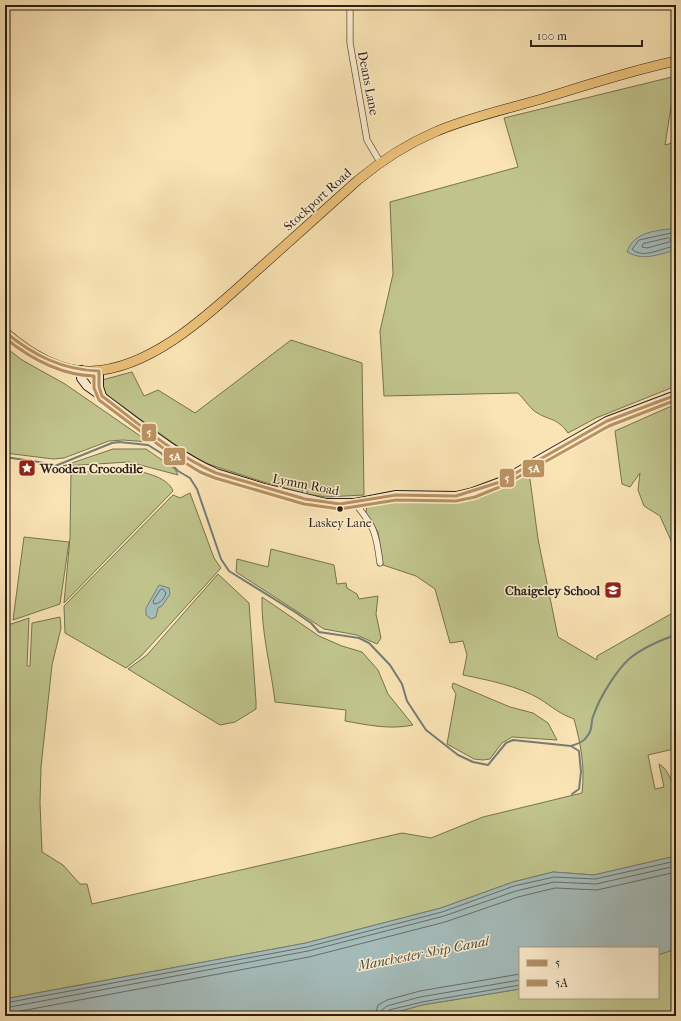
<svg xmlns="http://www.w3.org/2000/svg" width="681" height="1021" font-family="'IM FELL French Canon',serif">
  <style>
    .green { fill: #c0c48c; stroke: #767250 }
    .water { fill: #a4bbb9; stroke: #747d77 }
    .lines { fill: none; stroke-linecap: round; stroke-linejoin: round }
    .shore { stroke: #686d67; stroke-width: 1 }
    .stream { stroke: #747d77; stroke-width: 2 }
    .minor-casing { stroke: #5f503d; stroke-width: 7 }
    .secondary-casing { stroke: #2b1f15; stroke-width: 10 }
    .primary-casing { stroke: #2b1f15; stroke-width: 10 }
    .minor { stroke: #fcedcf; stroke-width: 5.5 }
    .secondary { stroke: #fcedcf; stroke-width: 8 }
    .primary { stroke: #edc27a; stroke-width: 9 }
    .bus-1-casing { stroke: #fcedcf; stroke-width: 6 }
    .bus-2-casing { stroke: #fcedcf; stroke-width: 6 }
    .bus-1 { stroke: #ba915f; stroke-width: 3 }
    .bus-2 { stroke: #ba915f; stroke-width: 3 }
    .bus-dot { fill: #2b1f15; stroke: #fcedcf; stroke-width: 1.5 }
    .labels { text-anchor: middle; stroke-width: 3; stroke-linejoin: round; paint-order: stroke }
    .bus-label { font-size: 12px; fill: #2b1f15; stroke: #fcedcf }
    .street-label { font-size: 13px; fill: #2b1f15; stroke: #fcedcf }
    .poi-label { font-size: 13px; font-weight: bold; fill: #2b1f15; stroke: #fcedcf; text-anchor: start }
    .water-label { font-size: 14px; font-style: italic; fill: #4f4e46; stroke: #fcedcf }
    .line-badge { stroke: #fcedcf; stroke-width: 1.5 }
    .badge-label { font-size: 11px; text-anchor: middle; font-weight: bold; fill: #fff }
  </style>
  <rect width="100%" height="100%" fill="#fae4b5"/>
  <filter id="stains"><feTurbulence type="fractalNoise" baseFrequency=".005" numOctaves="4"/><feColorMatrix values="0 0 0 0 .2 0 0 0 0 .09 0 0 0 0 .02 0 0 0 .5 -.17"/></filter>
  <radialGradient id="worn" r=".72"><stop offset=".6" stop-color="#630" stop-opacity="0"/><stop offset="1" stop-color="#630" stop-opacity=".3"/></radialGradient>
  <!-- green -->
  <g class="green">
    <path d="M676,76L665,145L676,142V386L596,418L568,433C556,416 547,421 533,410C528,405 523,398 518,393L384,396L380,331L393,274L390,202L518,167L504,118Z"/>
    <polygon points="291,340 362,363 364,495 326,497 307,494 307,490 303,489 302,493 257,480 205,463 181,449 103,392 102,380 132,372 144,396 158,390 195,413"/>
    <polygon points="5,347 22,360 65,384 149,442 123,440 109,441 64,458 53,459 5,453"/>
    <polygon points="676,404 676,552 660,516 644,506 638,490 640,473 630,487 622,484 615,431"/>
    <polygon points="113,449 146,449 175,469 178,475 129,462 63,466"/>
    <path d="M125,469C139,471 168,476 173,491L64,603L70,538L71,473Z"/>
    <path d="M529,472L538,539L558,637L597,660V656L676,611V757L674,749L648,755L655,789L664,787L659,764C681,776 676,833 676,856L594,875L553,872L513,882L441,908L306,943L5,999V626L29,618L27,666H30L32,623L60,617L61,628L52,665L41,767L40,803L42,852L63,865L80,884H87L92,904L402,833L431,838L483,817L582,793C585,767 581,745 574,719C560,714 552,707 540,699C518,686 488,680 463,675L467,655L463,641L450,643L435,589L416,576L383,565L378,532L366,513L367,504L397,501L457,502L479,495Z"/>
    <polygon points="190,493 214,558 221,568 142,655 126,668 65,633 64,606 173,495 180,498"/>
    <polygon points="24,537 69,542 60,604 13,620"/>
    <polygon points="271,549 334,565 337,584 346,583 347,588 357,594 359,599 378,596 376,614 381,638 377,644 357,635 324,629 236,572 237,559 268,567"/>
    <polygon points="218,574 249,603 256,701 256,709 235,722 220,725 128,669 147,655"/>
    <path d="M262,597L319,636L342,646L362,652L378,670L388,694L413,725C390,730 368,725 345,721L346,710L275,702C271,667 261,632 262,597Z"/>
    <polygon points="453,683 510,707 533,713 548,723 557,740 512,737 502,743 490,759 483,760 474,759 447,744 456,694 452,687"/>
    <polygon points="676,949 676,1016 383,1016 422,1005 520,989 520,998 658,998 658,955"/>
  </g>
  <!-- water -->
  <g class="water">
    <path d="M675,228L676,249L673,251C655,255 644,261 627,252C634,231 657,231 675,228Z"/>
    <polygon points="159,585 169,588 170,594 162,606 158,608 156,617 151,619 146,615 146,608"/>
    <polygon points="676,856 676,949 658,955 658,948 520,948 520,989 422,1005 383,1016 5,1016 5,999 306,943 441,908 513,882 553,872 594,875"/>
  </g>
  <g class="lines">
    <!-- shore -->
    <g class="shore">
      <path d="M676,232L639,240L632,249C643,260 663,247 676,246"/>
      <polygon points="669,238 671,240 669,242 647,248 642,247 643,244"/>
      <path d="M163,589L166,593C164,599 161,603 154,604L153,601L160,590Z"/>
      <polyline points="5,1003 307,947 442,912 514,886 554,877 595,879 676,861"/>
      <polyline points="5,1008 308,951 444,916 516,891 554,882 596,884 676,866"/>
      <polyline points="5,1014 309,957 445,922 518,897 555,888 597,890 676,872"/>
      <polyline points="375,1016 378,1005 387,1000 420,991 520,974"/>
      <polyline points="381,1016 382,1010 387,1006 420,997 520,980"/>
      <polyline points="386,1016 389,1010 422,1002 520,985"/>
    </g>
    <!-- stream -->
    <g class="stream">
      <polyline points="5,457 39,462 55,466 112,443 119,442 148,445 161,453 178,471 190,478 197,489 221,559 229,571 295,612 311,623 319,632 359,638 369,643 390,665 402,684 407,701 426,730 458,755 473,762 488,765 506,743 513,740 571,746 579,751 581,772 579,789 572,794"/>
      <path d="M571,746C576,744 582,743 585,739C595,728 589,724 594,714C600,697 616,671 629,659C642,648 661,640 676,635"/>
    </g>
    <!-- minor casing -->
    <g class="minor-casing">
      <g id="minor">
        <polyline points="350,5 350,43 367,140 380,162"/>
        <path d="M355,503C374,527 376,531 380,563"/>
      </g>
    </g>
    <!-- secondary casing -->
    <g class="secondary-casing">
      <g id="secondary">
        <path d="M81,370V378L87,386C129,415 169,452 216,473L264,488L326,503H355L396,495L456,496L473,492L500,482L607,421L676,395"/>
        <polyline points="99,371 99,387 102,396"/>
      </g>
    </g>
    <!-- primary casing -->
    <g class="primary-casing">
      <path id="primary" d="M5,332C28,352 59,372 91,371C155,369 216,307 261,267C293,238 326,209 358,180C382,160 407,144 435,132C469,117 512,108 548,97C590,84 633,70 676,61"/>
    </g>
    <!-- minor -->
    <use href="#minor" class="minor"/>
    <!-- secondary -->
    <use href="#secondary" class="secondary"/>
    <!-- primary -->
    <use href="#primary" class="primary"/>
    <!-- bus-1 casing -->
    <g class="bus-1-casing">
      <path id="bus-1" d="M5,332C33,355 62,370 99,371V387L102,396C138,423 174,455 216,473L305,499L340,504L396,495L456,496L500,482L607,421L676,395"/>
    </g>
    <!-- bus-2 casing -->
    <g class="bus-2-casing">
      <path id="bus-2" d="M5,338C31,359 60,375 94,376V388L99,400L171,454L200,472L215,478L304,504L340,509L396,500L456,501L475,497L502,486L609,426L676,400"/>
    </g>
    <!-- bus-1 -->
    <use href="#bus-1" class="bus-1"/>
    <!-- bus-2 -->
    <use href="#bus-2" class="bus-2"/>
  </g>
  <!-- icons -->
  <defs>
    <g id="sight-square" transform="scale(0.9)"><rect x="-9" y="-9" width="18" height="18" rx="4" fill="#8f2418" stroke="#fcedcf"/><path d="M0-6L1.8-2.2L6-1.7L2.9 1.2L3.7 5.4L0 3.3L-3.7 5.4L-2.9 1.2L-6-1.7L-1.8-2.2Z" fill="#fff"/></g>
    <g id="school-square" transform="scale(0.9)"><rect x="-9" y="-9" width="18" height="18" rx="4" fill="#8f2418" stroke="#fcedcf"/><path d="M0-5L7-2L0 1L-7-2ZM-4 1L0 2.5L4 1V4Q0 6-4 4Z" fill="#fff"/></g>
  </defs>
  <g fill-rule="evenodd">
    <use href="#sight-square" x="27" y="468"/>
    <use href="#school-square" x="613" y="590"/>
  </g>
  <!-- markers -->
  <circle class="bus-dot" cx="340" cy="509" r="3.5"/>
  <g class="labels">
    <!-- bus labels -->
    <g class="bus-label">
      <text x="340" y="527">Laskey Lane</text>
    </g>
    <!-- street labels -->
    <g class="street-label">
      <text transform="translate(369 83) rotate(79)" y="5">Deans Lane</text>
      <text transform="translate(317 199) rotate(-42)" y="5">Stockport Road</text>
      <text transform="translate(306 484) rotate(11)" y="5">Lymm Road</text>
    </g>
    <!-- poi labels -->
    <g class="poi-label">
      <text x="40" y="473">Wooden Crocodile</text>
      <text x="600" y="595" text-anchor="end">Chaigeley School</text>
    </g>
    <!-- water labels -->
    <g class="water-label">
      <text transform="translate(423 953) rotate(-11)" y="5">Manchester Ship Canal</text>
    </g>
  </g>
  <g class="line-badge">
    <rect x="141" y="423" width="16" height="19" rx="4" fill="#ba915f"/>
    <rect x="163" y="447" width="23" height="19" rx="4" fill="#ba915f"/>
    <rect x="522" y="459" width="23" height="19" rx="4" fill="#ba915f"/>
    <rect x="499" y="468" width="16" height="20" rx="4" fill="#ba915f"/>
  </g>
  <g class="badge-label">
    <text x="149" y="436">5</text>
    <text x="175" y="460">5A</text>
    <text x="534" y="472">5A</text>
    <text x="507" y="482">5</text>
  </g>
  <!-- margin -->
  <rect width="681" height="1021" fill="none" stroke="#fae4b5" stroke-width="20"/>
  <rect x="6" y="6" width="669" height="1009" fill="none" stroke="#2b1f15" stroke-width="2"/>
  <rect x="10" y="10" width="661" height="1001" fill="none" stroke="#2b1f15"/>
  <!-- legend -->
  <rect x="519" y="947" width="140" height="52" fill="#fcedcf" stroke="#a89b85"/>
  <rect x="527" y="960" width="20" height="6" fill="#ba915f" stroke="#a89b85"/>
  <text x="555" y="967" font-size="12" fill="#2b1f15">5</text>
  <rect x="527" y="980" width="20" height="6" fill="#ba915f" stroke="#a89b85"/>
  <text x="555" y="987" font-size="12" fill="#2b1f15">5A</text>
  <!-- scale -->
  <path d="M531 40v6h111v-6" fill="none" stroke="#2b1f15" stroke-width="2"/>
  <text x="537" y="40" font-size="12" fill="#2b1f15" stroke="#fcedcf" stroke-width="3" paint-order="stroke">100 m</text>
  <rect width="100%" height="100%" filter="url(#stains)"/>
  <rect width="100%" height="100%" fill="url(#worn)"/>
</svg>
